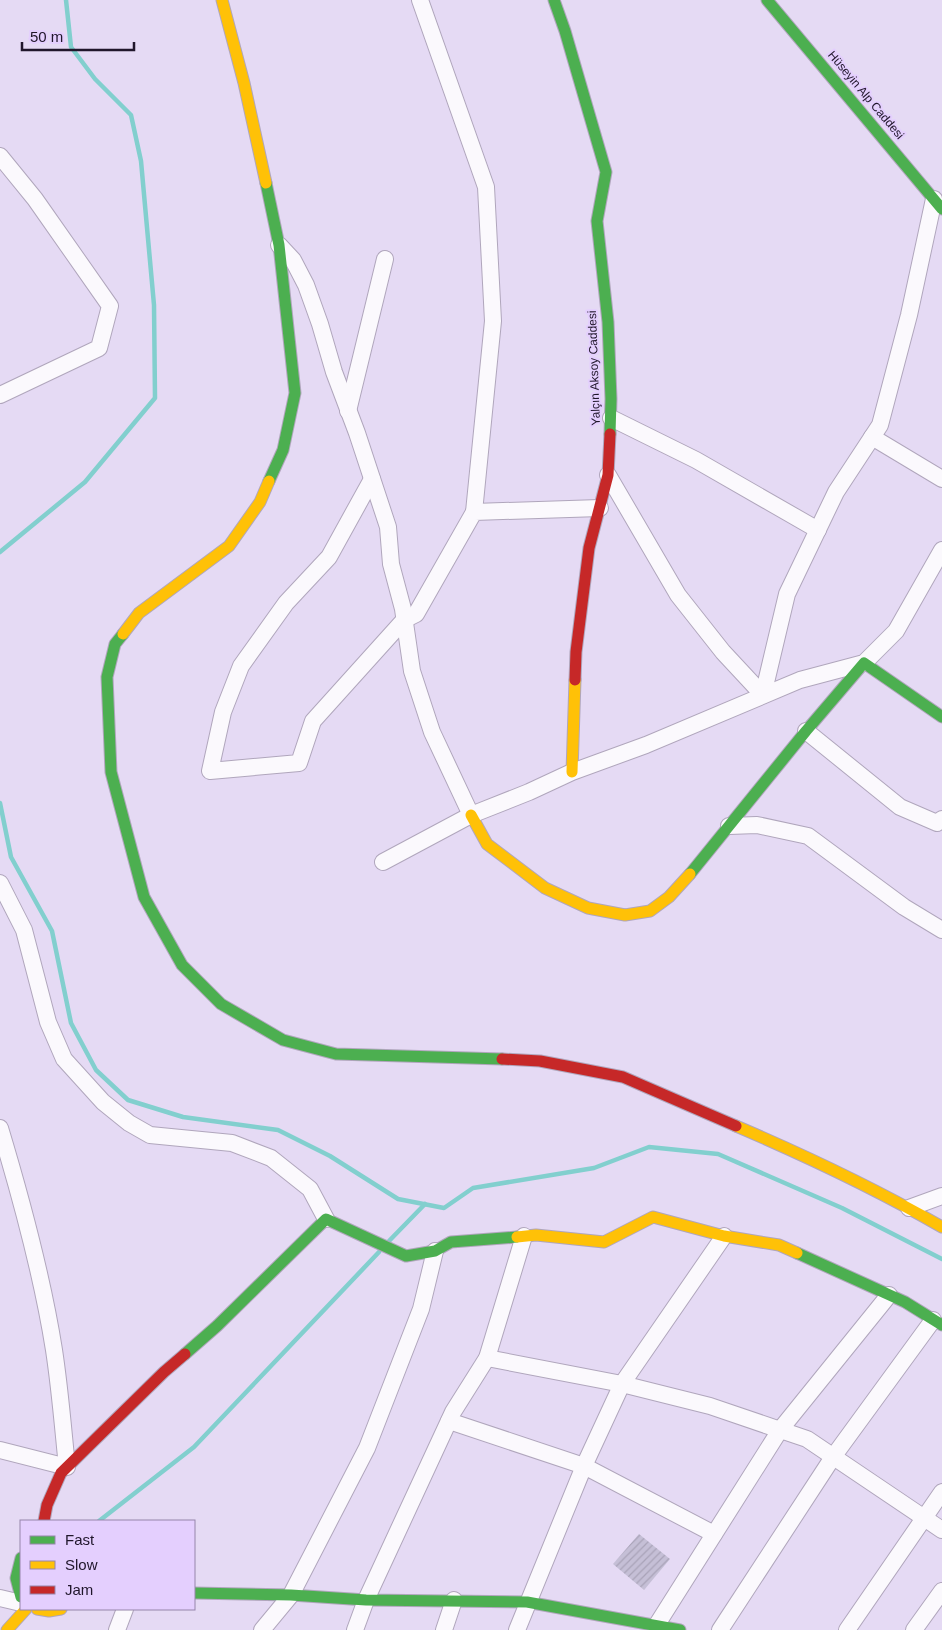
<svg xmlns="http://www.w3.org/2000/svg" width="942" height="1630" font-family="Arial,sans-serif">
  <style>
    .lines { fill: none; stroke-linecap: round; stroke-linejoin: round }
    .stream { stroke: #82cfce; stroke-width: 4.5 }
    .building { fill: url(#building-hatch) }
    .street-casing { stroke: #b0a6bc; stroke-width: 18 }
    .fast-casing { stroke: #b0a6bc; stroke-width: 13 }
    .slow-casing { stroke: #b0a6bc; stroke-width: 13 }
    .jam-casing { stroke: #b0a6bc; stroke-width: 13 }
    .street { stroke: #fbf9fd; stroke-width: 16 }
    .fast { stroke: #4caf50; stroke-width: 11 }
    .slow { stroke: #ffc107; stroke-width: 11 }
    .jam { stroke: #c62828; stroke-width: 11 }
    .labels { text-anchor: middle; stroke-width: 4; stroke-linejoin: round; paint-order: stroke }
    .street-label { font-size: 12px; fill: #20162b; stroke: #e4cffe }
  </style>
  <defs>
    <pattern id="building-hatch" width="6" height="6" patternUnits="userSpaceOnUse" patternTransform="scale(1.25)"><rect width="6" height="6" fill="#c5bfd6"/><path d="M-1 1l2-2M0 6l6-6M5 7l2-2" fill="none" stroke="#a9a3b8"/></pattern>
  </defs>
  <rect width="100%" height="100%" fill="#e5daf4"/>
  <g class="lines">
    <!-- stream -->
    <g class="stream">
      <polyline points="0,552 85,482 155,398 154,305 141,161 131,115 95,79 71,47 66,0"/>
      <polyline points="0,803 11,857 52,931 71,1023 96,1070 128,1100 183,1117 278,1130 330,1156 398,1199 444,1208 473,1188 594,1168 649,1147 718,1154 842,1208 942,1259"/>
      <polyline points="389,1241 425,1204"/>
      <polyline points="99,1521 194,1447 379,1252"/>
    </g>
  </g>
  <!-- building -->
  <polygon class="building" points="639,1534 670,1559 644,1590 613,1564"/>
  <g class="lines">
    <!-- street casing -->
    <g class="street-casing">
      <g id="street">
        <polyline points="420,0 486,187 493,321 474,512"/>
        <polyline points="0,156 35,199 110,306 99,348 0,395"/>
        <polyline points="279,245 293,260 306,285 320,324 334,372 357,433 388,527 391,564 403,609 412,671 432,732 471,815"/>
        <polyline points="348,411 385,259"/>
        <polyline points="611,418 696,460 818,530"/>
        <polyline points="872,437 942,479"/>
        <polyline points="608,475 678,595 723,652 763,695"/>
        <polyline points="372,479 329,557 286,603 241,666 223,712 210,771 299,763 313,721 404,620 416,614 474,512 600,508"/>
        <polyline points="763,695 787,594 836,492 880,425 909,315 934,199"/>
        <polyline points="806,731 900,807 937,823 942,819"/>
        <polyline points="729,826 757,825 808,836 904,907 942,930"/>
        <polyline points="383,862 471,815 529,792 572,772 646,745 800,680 864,663 896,631 942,550"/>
        <polyline points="0,883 24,930 48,1022 64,1059 103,1102 129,1123 150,1135 232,1143 271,1158 310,1189 326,1219"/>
        <path d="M0,1128C22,1201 42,1274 54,1350C60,1389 63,1428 67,1467L0,1450"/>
        <polyline points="909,1208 942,1196"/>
        <polyline points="487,1358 622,1384 710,1406 807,1439 942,1530"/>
        <polyline points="449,1421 584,1466 714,1534"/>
        <polyline points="0,1598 21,1603"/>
        <polyline points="656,1626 780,1430 889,1295"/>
        <polyline points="117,1630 125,1609"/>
        <polyline points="262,1630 291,1595 367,1448 421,1309 435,1251"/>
        <polyline points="355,1630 366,1600 453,1412 487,1358 524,1236"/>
        <polyline points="444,1630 454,1600"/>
        <polyline points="517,1630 584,1466 622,1384 724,1236"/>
        <polyline points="720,1630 833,1457 933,1320"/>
        <polyline points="847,1630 942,1492"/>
        <polyline points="914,1630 942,1591"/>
      </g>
    </g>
    <!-- fast casing -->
    <g class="fast-casing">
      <g id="fast">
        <polyline points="554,0 565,31 606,172 597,221 608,322 611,399 610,434"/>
        <polyline points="767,0 942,209"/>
        <polyline points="266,183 279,245 295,393 283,450 269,481"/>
        <polyline points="123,634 115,644 107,677 111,772 144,897 182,965 221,1004 283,1040 336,1054 502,1059"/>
        <polyline points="690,874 806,731 864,663 942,717"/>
        <polyline points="797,1253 905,1302 942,1325"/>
        <polyline points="185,1354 217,1326 326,1219 406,1256 435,1251 451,1242 517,1237"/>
        <polyline points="21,1558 16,1578 21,1597"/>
        <polyline points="194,1593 291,1595 366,1600 527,1602 680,1630"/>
      </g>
    </g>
    <!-- slow casing -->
    <g class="slow-casing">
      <g id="slow">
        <polyline points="222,0 244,83 266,183"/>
        <polyline points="123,634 139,613 229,546 260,502 269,481"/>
        <polyline points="572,772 575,680"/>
        <polyline points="471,815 487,844 545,888 588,908 625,915 650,911 669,897 690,874"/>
        <path d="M736,1126C806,1156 876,1189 942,1227"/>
        <polyline points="517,1237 536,1235 604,1242 653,1217 724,1236 779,1245 797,1253"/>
        <polyline points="37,1609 49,1611 61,1609"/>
        <polyline points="7,1630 26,1609"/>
      </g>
    </g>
    <!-- jam casing -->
    <g class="jam-casing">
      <g id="jam">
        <polyline points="575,680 576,652 589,548 608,475 610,434"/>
        <polyline points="502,1059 540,1061 623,1077 736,1126"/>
        <polyline points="44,1521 47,1505 61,1473 164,1372 185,1354"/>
      </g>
    </g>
    <!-- street -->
    <use href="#street" class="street"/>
    <!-- fast -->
    <use href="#fast" class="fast"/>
    <!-- slow -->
    <use href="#slow" class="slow"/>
    <!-- jam -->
    <use href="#jam" class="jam"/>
  </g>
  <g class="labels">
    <!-- street labels -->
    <g class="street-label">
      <text transform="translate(866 95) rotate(50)" y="4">Hüseyin Alp Caddesi</text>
      <text transform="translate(594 368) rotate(-92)" y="4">Yalçın Aksoy Caddesi</text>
    </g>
  </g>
  <!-- legend -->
  <rect x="20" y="1520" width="175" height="90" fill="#e4cffe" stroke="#9685aa"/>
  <rect x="30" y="1536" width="25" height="8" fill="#4caf50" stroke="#9685aa"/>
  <text x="65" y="1545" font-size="15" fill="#20162b">Fast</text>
  <rect x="30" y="1561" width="25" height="8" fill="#ffc107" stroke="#9685aa"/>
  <text x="65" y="1570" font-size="15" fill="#20162b">Slow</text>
  <rect x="30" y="1586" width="25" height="8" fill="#c62828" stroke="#9685aa"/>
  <text x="65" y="1595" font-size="15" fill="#20162b">Jam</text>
  <!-- scale -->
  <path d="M22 42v8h112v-8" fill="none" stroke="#20162b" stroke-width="2.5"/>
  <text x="30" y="42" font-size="15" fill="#20162b" stroke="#e4cffe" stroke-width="4" paint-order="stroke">50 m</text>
</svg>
